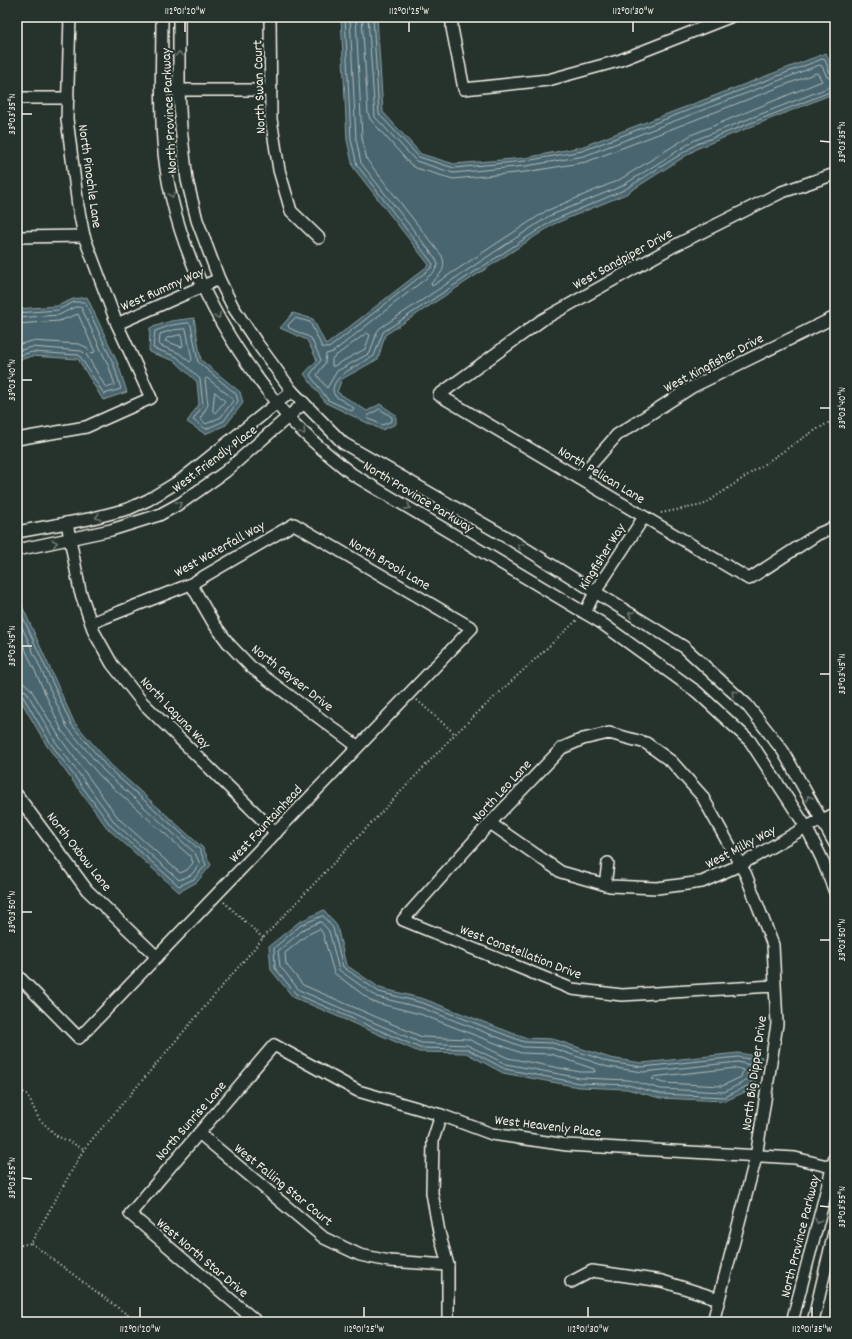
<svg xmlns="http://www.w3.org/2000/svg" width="852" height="1339" font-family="Dekko,sans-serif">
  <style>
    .water { fill: #49666f; stroke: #8d9e9f }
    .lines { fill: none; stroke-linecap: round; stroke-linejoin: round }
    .shore { stroke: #b0b9b8; stroke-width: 1 }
    .minor-casing { stroke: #f4f1e8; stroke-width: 14 }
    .path { stroke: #f4f1e8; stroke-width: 2; stroke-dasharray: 1 3; stroke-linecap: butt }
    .minor { stroke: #26332d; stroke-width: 11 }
    .oneway { stroke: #6e766e }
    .ticks { fill: none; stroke: #f4f1e8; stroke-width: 1.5 }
    .labels { text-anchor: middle; stroke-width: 4; stroke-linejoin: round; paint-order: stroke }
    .street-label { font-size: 14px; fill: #f4f1e8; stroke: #26332d }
    .neatline { fill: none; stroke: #f4f1e8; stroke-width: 1.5 }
    .ticks-label { font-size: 10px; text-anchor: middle; fill: #f4f1e8 }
  </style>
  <rect width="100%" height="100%" fill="#26332d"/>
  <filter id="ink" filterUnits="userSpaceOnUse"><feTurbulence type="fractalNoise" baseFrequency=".025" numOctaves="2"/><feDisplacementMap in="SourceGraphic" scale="8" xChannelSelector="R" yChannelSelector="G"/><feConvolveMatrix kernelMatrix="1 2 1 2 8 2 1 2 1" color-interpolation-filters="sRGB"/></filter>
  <g filter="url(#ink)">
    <!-- water -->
    <g class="water">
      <polygon points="341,17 377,17 383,112 421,154 454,164 525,158 581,147 826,53 835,76 835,93 698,148 626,194 554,224 385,335 378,359 342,379 337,392 367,411 380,404 396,415 396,424 382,430 326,403 304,374 317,360 307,340 280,328 293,313 313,319 326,345 429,265 353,167 347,140"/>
      <polygon points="87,297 118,364 127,392 103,400 78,359 32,356 17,361 17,309 57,306 73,299"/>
      <polygon points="194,318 201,360 240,392 243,403 226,425 205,434 187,422 199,404 197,382 175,361 149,352 150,328 171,321"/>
      <polygon points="17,578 19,599 74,722 111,765 203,848 211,865 197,882 179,892 108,829 47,746 17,694"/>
      <polygon points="324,910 337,926 346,965 380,988 424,999 525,1038 553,1039 610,1058 642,1063 738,1053 762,1057 754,1088 725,1101 660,1098 627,1089 579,1087 503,1073 466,1053 419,1052 293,997 271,970 269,946 299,922"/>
    </g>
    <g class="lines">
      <!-- shore -->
      <g class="shore">
        <path d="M345,17L351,139L357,165L433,264L431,268L329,348L322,347L310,322L295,318L288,325L289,328L311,338L321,360L310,375L328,400L352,411L354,408L335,396C324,378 363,363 374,356L383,332L552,221L624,190L697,144L835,90"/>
        <polyline points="350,17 356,139 361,163 436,259 438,265 434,272 333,352 326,354 325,363 317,375 327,388 337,371 370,353 377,332 380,328 549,216 622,186 695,140 835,85"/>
        <path d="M356,17L362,138L367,160L442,256C447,269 440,275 431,283L432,286L546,211L619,180L691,135L822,81L818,74L816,73L586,162L526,172L453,179L416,168L410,164L370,119L368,113L362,17"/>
        <polyline points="368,17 375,117 416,161 453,173 526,166 584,156 819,65 822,66 827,77 835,80"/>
        <polyline points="373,17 379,114 419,157 454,168 525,161 582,151 822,59 825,60 830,73 835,75"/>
        <polyline points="17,313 58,310 74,302 85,302 114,365 121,389 104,394 79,355 32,352 17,356"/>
        <polyline points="17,318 59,315 75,307 81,307 109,367 115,385 106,388 86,354 81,351 32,347 17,351"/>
        <polygon points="189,323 191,325 198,362 236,394 238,401 224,421 206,429 193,420 203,405 200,379 177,357 153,348 155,331 172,325"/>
        <polyline points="17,324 59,321 78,314 95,352 92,353 86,347 79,344 32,341 17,345"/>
        <polygon points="186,329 192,360 190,362 179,353 159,345 160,334 173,330"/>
        <polygon points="367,333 370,335 365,349 334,366 332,366 332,359"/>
        <polygon points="181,335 183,345 182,347 165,341 167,338"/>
        <polygon points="207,378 231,397 233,401 221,417 206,424 200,419 208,405 205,380"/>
        <polygon points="215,392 225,401 215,413 213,411"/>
        <polygon points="380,409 392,417 392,421 382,425 367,418 368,416"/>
        <polyline points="17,604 71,724 108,768 200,850 206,865 194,879 179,886 111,826 51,744 22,695 17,693"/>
        <polyline points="17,616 67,727 104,771 195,853 200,864 191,875 179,880 115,823 55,741 26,691 17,688"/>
        <polyline points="17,631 62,731 100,776 191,857 193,863 187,870 180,873 119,819 60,738 30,688 24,683 17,682"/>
        <polygon points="323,916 333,928 343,967 379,992 423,1003 524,1042 553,1043 609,1062 642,1067 738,1057 755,1060 757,1062 751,1084 725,1097 661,1094 628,1085 579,1083 505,1069 467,1049 420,1048 296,994 275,968 274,948 301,925"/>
        <polygon points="321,922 329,931 339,970 377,997 422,1008 523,1047 552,1048 608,1067 643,1072 738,1062 750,1065 746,1081 724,1092 661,1089 629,1080 580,1078 506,1064 467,1045 421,1043 299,990 280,966 278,951 304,929"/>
        <polygon points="320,929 323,934 334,973 373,1002 420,1014 521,1053 551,1054 594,1069 595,1072 580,1072 508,1058 468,1039 422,1037 303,985 286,964 285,953 307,935"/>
        <polygon points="737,1068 743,1070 741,1077 722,1086 663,1083 652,1079 654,1077"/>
      </g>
      <!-- minor casing -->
      <g class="minor-casing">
        <g id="minor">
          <path d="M162,17C162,58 160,100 163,141C169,228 208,311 259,380C269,393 278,406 289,418C308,439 330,456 352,474L600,622L697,692L750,741L806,827L821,857L835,892"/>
          <polyline points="179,17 179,91 181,128 187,180 197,220 219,279 233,307 257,343 292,391 343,443 513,541 684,647 747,705 783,751 835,844"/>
          <polyline points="270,17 271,119 279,170 291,211 319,238"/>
          <polyline points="452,17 452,28 464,89 548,80 618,61 730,17"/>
          <polyline points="162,90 271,90"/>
          <polyline points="17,98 68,98"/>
          <polyline points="835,174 782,192 674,246 542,320 439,395 749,579 818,534 835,527"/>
          <polyline points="17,237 84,236"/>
          <polyline points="117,324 219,279"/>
          <polyline points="17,439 86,427 151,398 117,324 84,236 78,206 67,119 70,17"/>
          <polyline points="579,478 617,435 692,387 835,317"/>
          <polyline points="67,523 80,591 94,632 112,664 142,702 276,833"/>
          <polyline points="17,532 89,519 128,509 148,500 181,480 292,391"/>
          <polyline points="17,550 111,530 159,515 181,503 225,472 304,403"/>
          <polyline points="191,584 214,624 229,644 251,667 357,746"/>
          <polyline points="585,613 595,592 644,517"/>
          <polyline points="17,795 87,890 157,957"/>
          <polyline points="490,823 561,872 610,886 657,888 702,882 740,865 806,827 835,814"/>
          <polyline points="605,885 608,863"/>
          <polyline points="17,975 79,1038 472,628 294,524 191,584 91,623"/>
          <polyline points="441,1115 433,1140 432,1193 439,1232 448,1265 448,1322"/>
          <polyline points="199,1133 324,1238 360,1255 389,1261 448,1265"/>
          <polyline points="571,1282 592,1271 662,1281 719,1299"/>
          <polyline points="257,1322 130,1214 274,1045 358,1091 441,1115 492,1134 567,1145 795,1158 835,1168"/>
          <polyline points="713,1322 756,1157 777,1024 773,945 746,875 702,796 672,762 646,743 609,733 583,739 562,748 490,823 403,920 572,989 622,995 775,986"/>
          <polyline points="792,1322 835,1157"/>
          <polyline points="813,1322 835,1228"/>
        </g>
      </g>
      <!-- path -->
      <g class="path">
        <polyline points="661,513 703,505 809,434 835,419"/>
        <polyline points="417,700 455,734"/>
        <polyline points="224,902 263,938"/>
        <polyline points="17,1087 28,1096 39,1119 57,1136 84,1149"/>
        <polyline points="31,1243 137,1322"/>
        <polyline points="17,1246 31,1243 84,1149 263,938 455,734 577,620"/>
      </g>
      <!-- minor -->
      <use href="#minor" class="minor"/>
    </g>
    <!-- one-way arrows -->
    <defs><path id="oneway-chevron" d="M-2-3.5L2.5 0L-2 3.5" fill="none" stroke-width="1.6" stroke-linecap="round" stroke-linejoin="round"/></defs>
    <g class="oneway">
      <use href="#oneway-chevron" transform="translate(179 54) rotate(-90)"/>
      <use href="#oneway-chevron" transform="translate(172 195) rotate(76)"/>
      <use href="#oneway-chevron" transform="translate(218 316) rotate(60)"/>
      <use href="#oneway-chevron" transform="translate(303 432) rotate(45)"/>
      <use href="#oneway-chevron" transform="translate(179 504) rotate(-31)"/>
      <use href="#oneway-chevron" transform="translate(408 507) rotate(31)"/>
      <use href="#oneway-chevron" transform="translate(98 517) rotate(165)"/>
      <use href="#oneway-chevron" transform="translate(55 543) rotate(-11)"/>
      <use href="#oneway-chevron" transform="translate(520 546) rotate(-148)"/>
      <use href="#oneway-chevron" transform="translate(631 614) rotate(-148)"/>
      <use href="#oneway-chevron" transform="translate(734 693) rotate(-137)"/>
      <use href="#oneway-chevron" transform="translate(809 798) rotate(-119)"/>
      <use href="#oneway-chevron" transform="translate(818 1221) rotate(104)"/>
    </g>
  </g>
  <!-- ticks -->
  <path class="ticks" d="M185,32V22M409,32V22M633,32V22M22,114H32M820,141L830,142M22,380H32M820,408H830M22,646H32M820,674H830M22,912H32M820,940H830M22,1178L32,1179M820,1206L830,1207M140,1317V1307M364,1317V1307M588,1317V1307M812,1317V1307"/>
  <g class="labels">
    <!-- street labels -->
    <g class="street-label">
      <text transform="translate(258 87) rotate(-92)" y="5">North Swan Court</text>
      <text transform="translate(168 111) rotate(-93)" y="5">North Province Parkway</text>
      <text transform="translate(91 176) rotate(82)" y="5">North Pinochle Lane</text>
      <text transform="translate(622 258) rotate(-29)" y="5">West Sandpiper Drive</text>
      <text transform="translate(162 288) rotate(-24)" y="5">West Rummy Way</text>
      <text transform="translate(713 362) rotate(-28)" y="5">West Kingfisher Drive</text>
      <text transform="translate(214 458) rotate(-37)" y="5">West Friendly Place</text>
      <text transform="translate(602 474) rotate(31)" y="5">North Pelican Lane</text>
      <text transform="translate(419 496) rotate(31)" y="5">North Province Parkway</text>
      <text transform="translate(219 548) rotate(-29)" y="5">West Waterfall Way</text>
      <text transform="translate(601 556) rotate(-58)" y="5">Kingfisher Way</text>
      <text transform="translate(390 563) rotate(30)" y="5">North Brook Lane</text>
      <text transform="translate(293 677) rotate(38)" y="5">North Geyser Drive</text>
      <text transform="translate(176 712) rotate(46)" y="5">North Laguna Way</text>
      <text transform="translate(501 790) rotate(-47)" y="5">North Leo Lane</text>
      <text transform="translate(265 823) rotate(-47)" y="5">West Fountainhead</text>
      <text transform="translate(740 846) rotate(-28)" y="5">West Milky Way</text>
      <text transform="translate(80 851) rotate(52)" y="5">North Oxbow Lane</text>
      <text transform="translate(521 951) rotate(21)" y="5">West Constellation Drive</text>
      <text transform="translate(753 1073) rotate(-82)" y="5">North Big Dipper Drive</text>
      <text transform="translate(190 1120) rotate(-49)" y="5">North Sunrise Lane</text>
      <text transform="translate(548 1125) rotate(7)" y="5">West Heavenly Place</text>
      <text transform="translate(284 1184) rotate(39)" y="5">West Falling Star Court</text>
      <text transform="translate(799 1236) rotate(-76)" y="5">North Province Parkway</text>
      <text transform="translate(203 1257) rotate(40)" y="5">West North Star Drive</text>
    </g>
  </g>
  <!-- margin -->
  <rect width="852" height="1339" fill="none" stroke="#26332d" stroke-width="44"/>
  <rect x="22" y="22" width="808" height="1295" class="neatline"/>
  <g class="ticks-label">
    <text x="185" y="14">112°01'20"W</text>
    <text x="409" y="14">112°01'25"W</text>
    <text x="633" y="14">112°01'30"W</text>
    <text transform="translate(11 114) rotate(-90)" y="4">33°03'35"N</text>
    <text transform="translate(841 142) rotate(-90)" y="4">33°03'35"N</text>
    <text transform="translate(11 380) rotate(-90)" y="4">33°03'40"N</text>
    <text transform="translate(841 408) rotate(-90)" y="4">33°03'40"N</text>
    <text transform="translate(11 646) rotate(-90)" y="4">33°03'45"N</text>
    <text transform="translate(841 674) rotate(-90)" y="4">33°03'45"N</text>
    <text transform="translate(11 912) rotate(-90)" y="4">33°03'50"N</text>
    <text transform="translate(841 940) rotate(-90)" y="4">33°03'50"N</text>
    <text transform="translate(11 1178) rotate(-90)" y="4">33°03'55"N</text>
    <text transform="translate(841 1207) rotate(-90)" y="4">33°03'55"N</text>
    <text x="140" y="1332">112°01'20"W</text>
    <text x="364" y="1332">112°01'25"W</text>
    <text x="588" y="1332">112°01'30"W</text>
    <text x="812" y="1332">112°01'35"W</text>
  </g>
</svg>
